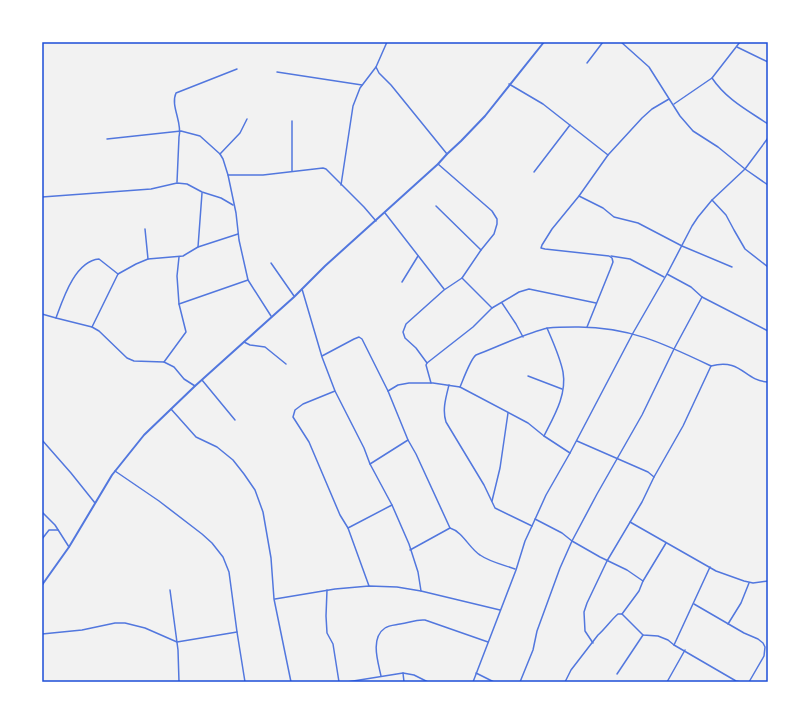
<svg xmlns="http://www.w3.org/2000/svg" width="810" height="724" font-family="Ubuntu,sans-serif">
  <style>
    .lines { fill: none; stroke-linecap: round; stroke-linejoin: round }
    .minor { stroke: #5277de; stroke-width: 1.5 }
    .tertiary { stroke: #5277de; stroke-width: 2 }
    .neatline { fill: none; stroke: #1d4ed8; stroke-width: 1.5 }
  </style>
  <rect width="100%" height="100%" fill="#f2f2f2"/>
  <g class="lines">
    <!-- minor -->
    <g class="minor">
      <polyline points="387,42 376,67 379,73 391,85 447,154"/>
      <polyline points="621,42 649,67 680,116 693,131 718,147 745,169 768,185"/>
      <polyline points="737,47 768,62"/>
      <polyline points="587,63 603,42"/>
      <polyline points="277,72 362,85"/>
      <path d="M712,78C726,99 747,110 768,124"/>
      <polyline points="509,84 543,104 608,155"/>
      <polyline points="674,104 712,78 740,42"/>
      <polyline points="107,139 181,131 200,136 220,154 223,159 228,175 236,213 239,240 248,280 271,316"/>
      <polyline points="220,154 240,133 247,119"/>
      <polyline points="292,171 292,121"/>
      <polyline points="534,172 570,125"/>
      <polyline points="228,175 263,175 323,168 326,169 364,207 376,221"/>
      <path d="M177,182L179,137C183,123 170,106 176,93L237,69"/>
      <polyline points="341,185 353,106 360,88 376,67"/>
      <polyline points="579,196 603,208 614,217 638,223 682,246 732,267"/>
      <polyline points="42,197 151,189 177,183 187,184 202,192 221,198 233,205"/>
      <polyline points="712,200 726,215 734,230 745,249 768,267"/>
      <polyline points="436,206 481,250"/>
      <polyline points="385,213 444,289"/>
      <polyline points="145,229 148,259"/>
      <polyline points="198,247 202,193"/>
      <polyline points="611,256 630,259 664,277"/>
      <polyline points="271,263 294,296"/>
      <polyline points="667,274 691,287 702,297 768,331"/>
      <polyline points="462,278 492,308"/>
      <polyline points="402,282 418,256"/>
      <polyline points="302,289 322,357 335,391 364,448 370,464 392,505 409,544 418,572 421,591"/>
      <polyline points="502,303 516,324 523,337"/>
      <polyline points="179,304 248,280"/>
      <path d="M42,314L56,318C63,299 75,261 99,259L118,274"/>
      <polyline points="56,318 92,327 99,331 127,358 134,361 164,362 174,367 184,379 195,386"/>
      <polyline points="92,327 118,274 136,264 148,259 183,256 198,247 238,234"/>
      <polyline points="587,327 610,270 613,262 612,258 609,256 545,249 541,248 542,245 552,229 579,196 608,155 642,118 652,109 669,99"/>
      <polyline points="244,342 250,345 265,347 286,364"/>
      <polyline points="322,356 354,339 359,337 362,339 388,391 408,440 416,454 450,528"/>
      <polyline points="164,362 186,332 179,304 177,276 179,257"/>
      <polyline points="427,363 416,348 405,338 403,332 406,324 444,290 462,278 481,250 494,234 497,224 497,219 492,211 438,164"/>
      <polyline points="528,376 562,389"/>
      <polyline points="202,380 235,420"/>
      <polyline points="431,383 426,365 427,363 473,327 492,308 519,292 529,289 596,303"/>
      <path d="M449,385C446,397 442,410 446,422L484,485L495,508L532,526"/>
      <path d="M460,387C463,380 471,358 476,355C497,347 526,333 548,328C557,327 566,327 575,327C628,326 665,344 711,366C742,358 744,381 768,382"/>
      <polyline points="335,391 303,404 295,410 293,417 309,442 340,515 348,528 369,586"/>
      <polyline points="388,391 398,385 409,383 433,383 460,387 528,423 544,436 570,453"/>
      <polyline points="171,409 196,437 217,447 233,460 244,474 255,490 263,512 271,558 274,599 291,682"/>
      <path d="M544,436C554,416 567,395 563,372C560,357 553,342 547,328"/>
      <polyline points="42,440 71,473 95,503"/>
      <polyline points="577,441 648,472 654,477"/>
      <polyline points="370,464 408,440"/>
      <polyline points="115,471 159,501 202,534 212,543 223,557 229,572 237,632 245,682"/>
      <polyline points="492,501 500,468 508,413"/>
      <polyline points="42,512 55,525 69,547"/>
      <polyline points="535,519 562,533 572,541 600,557 627,570 643,581"/>
      <polyline points="630,522 716,571 744,581 753,583 768,581"/>
      <polyline points="348,528 392,505"/>
      <polyline points="42,539 49,530 58,530"/>
      <path d="M410,550L450,528C463,532 469,548 480,555C490,562 504,565 515,569"/>
      <polyline points="170,590 178,650 179,682"/>
      <polyline points="327,590 326,616 327,633 333,644 339,682"/>
      <polyline points="275,599 335,589 369,586 397,587 421,591 500,610"/>
      <polyline points="694,604 744,633 758,639 763,643 765,647 764,656 749,682"/>
      <polyline points="622,614 643,635 658,636 668,640 674,645 736,681 741,682"/>
      <polyline points="728,624 741,603 749,583"/>
      <polyline points="42,634 82,630 115,623 125,623 145,628 177,642 237,632"/>
      <polyline points="593,643 585,631 584,612 587,603 607,561 642,502 654,477 683,426 711,366"/>
      <polyline points="674,645 710,567"/>
      <polyline points="403,673 404,682"/>
      <polyline points="476,673 494,682"/>
      <polyline points="617,674 643,635"/>
      <path d="M381,676C378,662 370,638 385,628C389,625 395,625 400,624C409,623 416,619 425,620L488,642"/>
      <polyline points="347,682 403,673 414,675 428,682"/>
      <polyline points="473,682 516,570 525,541 532,526 546,495 570,453 633,333 667,274 692,226 698,217 712,200 745,169 768,138"/>
      <polyline points="520,682 533,650 537,631 560,568 572,541 597,494 642,415 674,349 702,297"/>
      <path d="M565,682L571,670L598,635C605,629 611,620 618,614H622L639,591L643,581L666,543"/>
      <polyline points="667,682 685,650"/>
    </g>
    <!-- tertiary -->
    <polyline class="tertiary" points="42,585 69,547 112,475 144,435 195,386 294,297 325,266 438,164 447,154 461,141 485,116 544,42"/>
  </g>
  <!-- border -->
  <rect width="810" height="724" fill="none" stroke="#ffffff" stroke-width="86"/>
  <rect x="43" y="43" width="724" height="638" class="neatline"/>
</svg>
